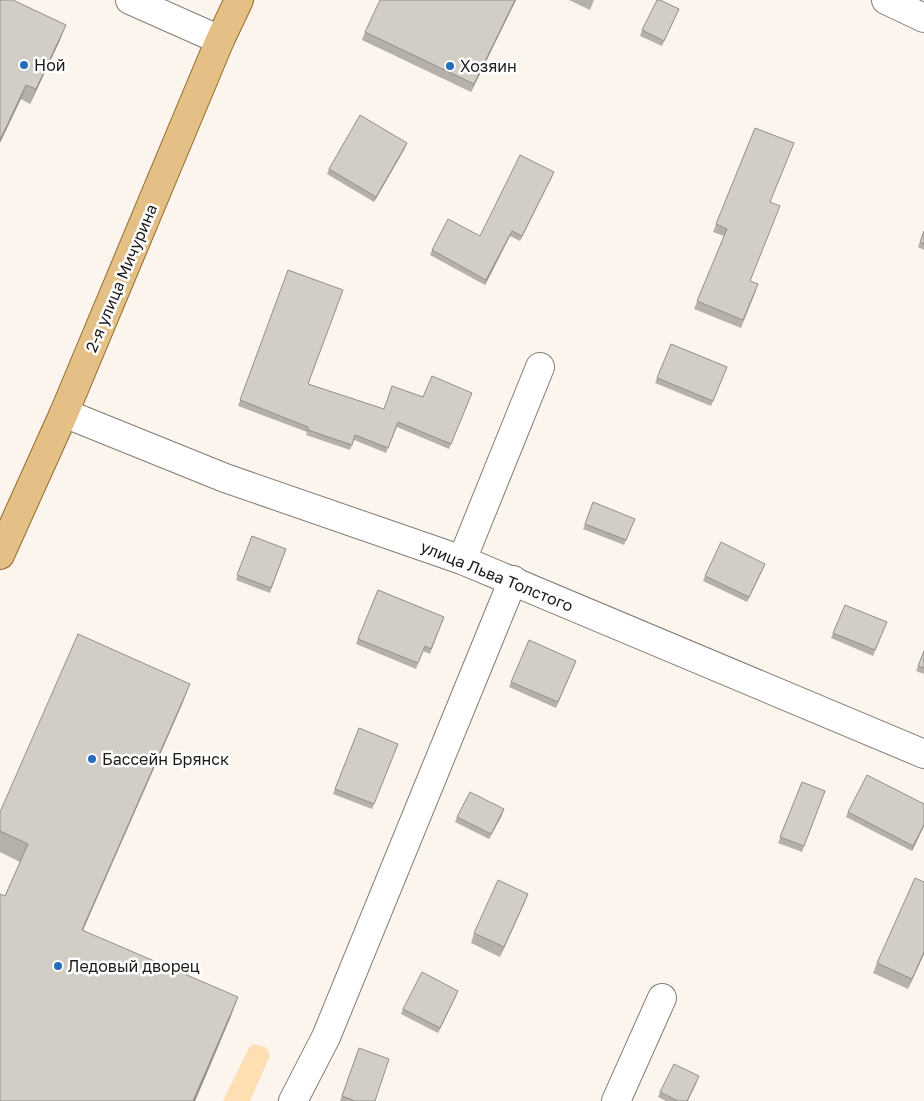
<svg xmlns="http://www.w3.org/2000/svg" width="924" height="1101" font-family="'Golos Text',sans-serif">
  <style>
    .green { fill: #fedeb3 }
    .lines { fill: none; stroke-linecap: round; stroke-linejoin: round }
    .minor-casing { stroke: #817b74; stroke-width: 30 }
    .major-casing { stroke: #936b2c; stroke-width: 30 }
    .minor { stroke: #fff; stroke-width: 28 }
    .major { stroke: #e4c087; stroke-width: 28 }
    .wall { fill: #b5b0a9 }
    .shaded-wall { fill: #93908a }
    .building { fill: #d2cdc5; stroke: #93908a }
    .poi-dot { fill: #276dbd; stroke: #fff; stroke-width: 2 }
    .labels { text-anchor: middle; stroke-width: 5; stroke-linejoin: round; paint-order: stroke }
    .poi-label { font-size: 16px; fill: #1d1b18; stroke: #fff; text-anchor: start }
    .street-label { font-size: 16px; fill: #1d1b18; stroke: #fff }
  </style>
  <rect width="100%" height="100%" fill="#fbf5ed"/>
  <!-- green -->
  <polygon class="green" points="254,1044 267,1048 270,1056 250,1101 223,1101 249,1048"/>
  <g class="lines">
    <!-- minor casing -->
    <g class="minor-casing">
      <g id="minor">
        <polyline points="130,0 220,40"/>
        <polyline points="886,0 924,18"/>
        <polyline points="64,413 225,478 462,560 924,754"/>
        <polyline points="462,560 540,367"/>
        <polyline points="293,1101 326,1037 513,580"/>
        <polyline points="616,1101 662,998"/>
      </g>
    </g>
    <!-- major casing -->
    <g class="major-casing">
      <polyline id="major" points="0,555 64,413 220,40 239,0"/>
    </g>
    <!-- minor -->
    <use href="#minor" class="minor"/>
    <!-- major -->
    <use href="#major" class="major"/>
  </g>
  <!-- wall -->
  <g class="wall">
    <polygon points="0,0 60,40 30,104 21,99"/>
    <polygon points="516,0 471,92 362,40 365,32"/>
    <polygon points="569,0 594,0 590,10"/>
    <polygon points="679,9 662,46 640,36 642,30"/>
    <polygon points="405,148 374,202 327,174 329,169"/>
    <polygon points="554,172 520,241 510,236 485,285 430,255 432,250 480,236"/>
    <polygon points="771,202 750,281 756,291 741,328 694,309 724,236 713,232 716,224"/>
    <polygon points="924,231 924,250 918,247"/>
    <polygon points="288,270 308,384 384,409 423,397 472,393 449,449 397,427 386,453 354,440 350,450 306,435 307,432 238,406"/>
    <polygon points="671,344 727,367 711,406 655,383"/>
    <polygon points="593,502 635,519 624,545 583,529"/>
    <polygon points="252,536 286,549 270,593 236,580"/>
    <polygon points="763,569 747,602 703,581 705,576"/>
    <polygon points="378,590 444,617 430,654 423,651 416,669 356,644"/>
    <polygon points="887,622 873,656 831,638 833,633"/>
    <polygon points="924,651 924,674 916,671"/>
    <polygon points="576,661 556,708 509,687 511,682"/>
    <polygon points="183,702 83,930 231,1016 195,1101 0,1101 5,896 20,862 0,852 0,812"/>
    <polygon points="359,728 398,744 372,809 333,794"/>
    <polygon points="802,782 825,791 802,852 778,843"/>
    <polygon points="848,812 924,826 912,851 846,817"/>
    <polygon points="502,815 489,839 455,822 457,817"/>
    <polygon points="924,882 924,954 908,989 873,973 877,963"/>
    <polygon points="528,894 524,904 500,957 471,943 474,933"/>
    <polygon points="456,996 438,1033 401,1014 403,1009"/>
    <polygon points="359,1048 375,1101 340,1101"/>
    <polygon points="697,1082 688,1101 666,1101 658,1097 660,1092"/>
  </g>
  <!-- shaded-wall -->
  <g class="shaded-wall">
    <polygon points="515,0 516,0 471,92 474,84"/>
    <polygon points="66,25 60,40 30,104 36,89"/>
    <polygon points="26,85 21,99 0,143 0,140"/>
    <polygon points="407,143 405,148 374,202 376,197"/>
    <polygon points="554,172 552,177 520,241 522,236"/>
    <polygon points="512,231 510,236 485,285 486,280"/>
    <polygon points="765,564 763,569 747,602 749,597"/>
    <polygon points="190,684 183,702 75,948 82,930"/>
    <polygon points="504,809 502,815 489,839 491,834"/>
    <polygon points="924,825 924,826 912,851 913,846"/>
    <polygon points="528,894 524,904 500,957 504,947"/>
    <polygon points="924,952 924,954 908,989 912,979"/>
    <polygon points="458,991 456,996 438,1033 440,1028"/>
    <polygon points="238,997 231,1016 195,1101 193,1101"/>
  </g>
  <!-- building -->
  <g class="building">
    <polygon points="0,0 13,0 66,25 36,89 26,85 0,140"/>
    <polygon points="380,0 515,0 474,84 365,32"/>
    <polygon points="657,0 660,0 679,9 664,41 642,30"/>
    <polygon points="360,115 407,143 376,197 329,169"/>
    <polygon points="755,128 794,143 770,202 780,206 750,281 758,284 743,320 697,301 727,229 716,224"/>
    <polygon points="520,155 554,172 522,236 512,231 486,280 432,250 448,219 480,236"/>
    <polygon points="924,231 924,244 920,242"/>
    <polygon points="288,270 343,290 308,384 384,409 392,386 423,397 432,376 472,393 451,444 398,422 388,448 355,435 352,445 308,430 308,427 240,400"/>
    <polygon points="671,344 727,367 713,401 657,378"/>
    <polygon points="593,502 635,519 626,540 585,524"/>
    <polygon points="252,536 286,549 271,588 237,575"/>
    <polygon points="721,542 765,564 749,597 705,576"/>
    <polygon points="378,590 444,617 431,649 425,646 418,663 358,639"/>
    <polygon points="845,605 887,622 875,650 833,633"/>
    <polygon points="78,634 190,684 82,930 238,997 193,1101 0,1101 0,894 5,896 28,844 0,831 0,812"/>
    <polygon points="529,640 576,661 558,702 511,682"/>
    <polygon points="924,651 924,668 918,666"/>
    <polygon points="359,728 398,744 374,804 335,789"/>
    <polygon points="867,775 924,804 924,825 913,846 848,812"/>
    <polygon points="802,782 825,791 804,846 780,837"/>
    <polygon points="470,792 504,809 491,834 457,817"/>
    <polygon points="915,878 924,882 924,952 912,979 877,963"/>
    <polygon points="498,880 528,894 504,947 474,933"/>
    <polygon points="422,972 458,991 440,1028 403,1009"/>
    <polygon points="359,1048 389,1059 375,1101 355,1101 342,1096"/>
    <polygon points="674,1064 699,1076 687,1101 678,1101 660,1092"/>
  </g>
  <!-- markers -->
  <g class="poi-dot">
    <circle cx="24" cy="65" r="5"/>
    <circle cx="450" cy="66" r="5"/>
    <circle cx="92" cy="759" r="5"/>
    <circle cx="58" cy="966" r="5"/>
  </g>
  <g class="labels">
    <!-- poi labels -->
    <g class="poi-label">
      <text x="34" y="71">Ной</text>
      <text x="460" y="72">Хозяин</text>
      <text x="102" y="765">Бассейн Брянск</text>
      <text x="68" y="972">Ледовый дворец</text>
    </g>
    <!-- street labels -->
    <g class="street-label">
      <text transform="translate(121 278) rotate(-67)" y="6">2-я улица Мичурина</text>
      <text transform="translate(497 576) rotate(22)" y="6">улица Льва Толстого</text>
    </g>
  </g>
</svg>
